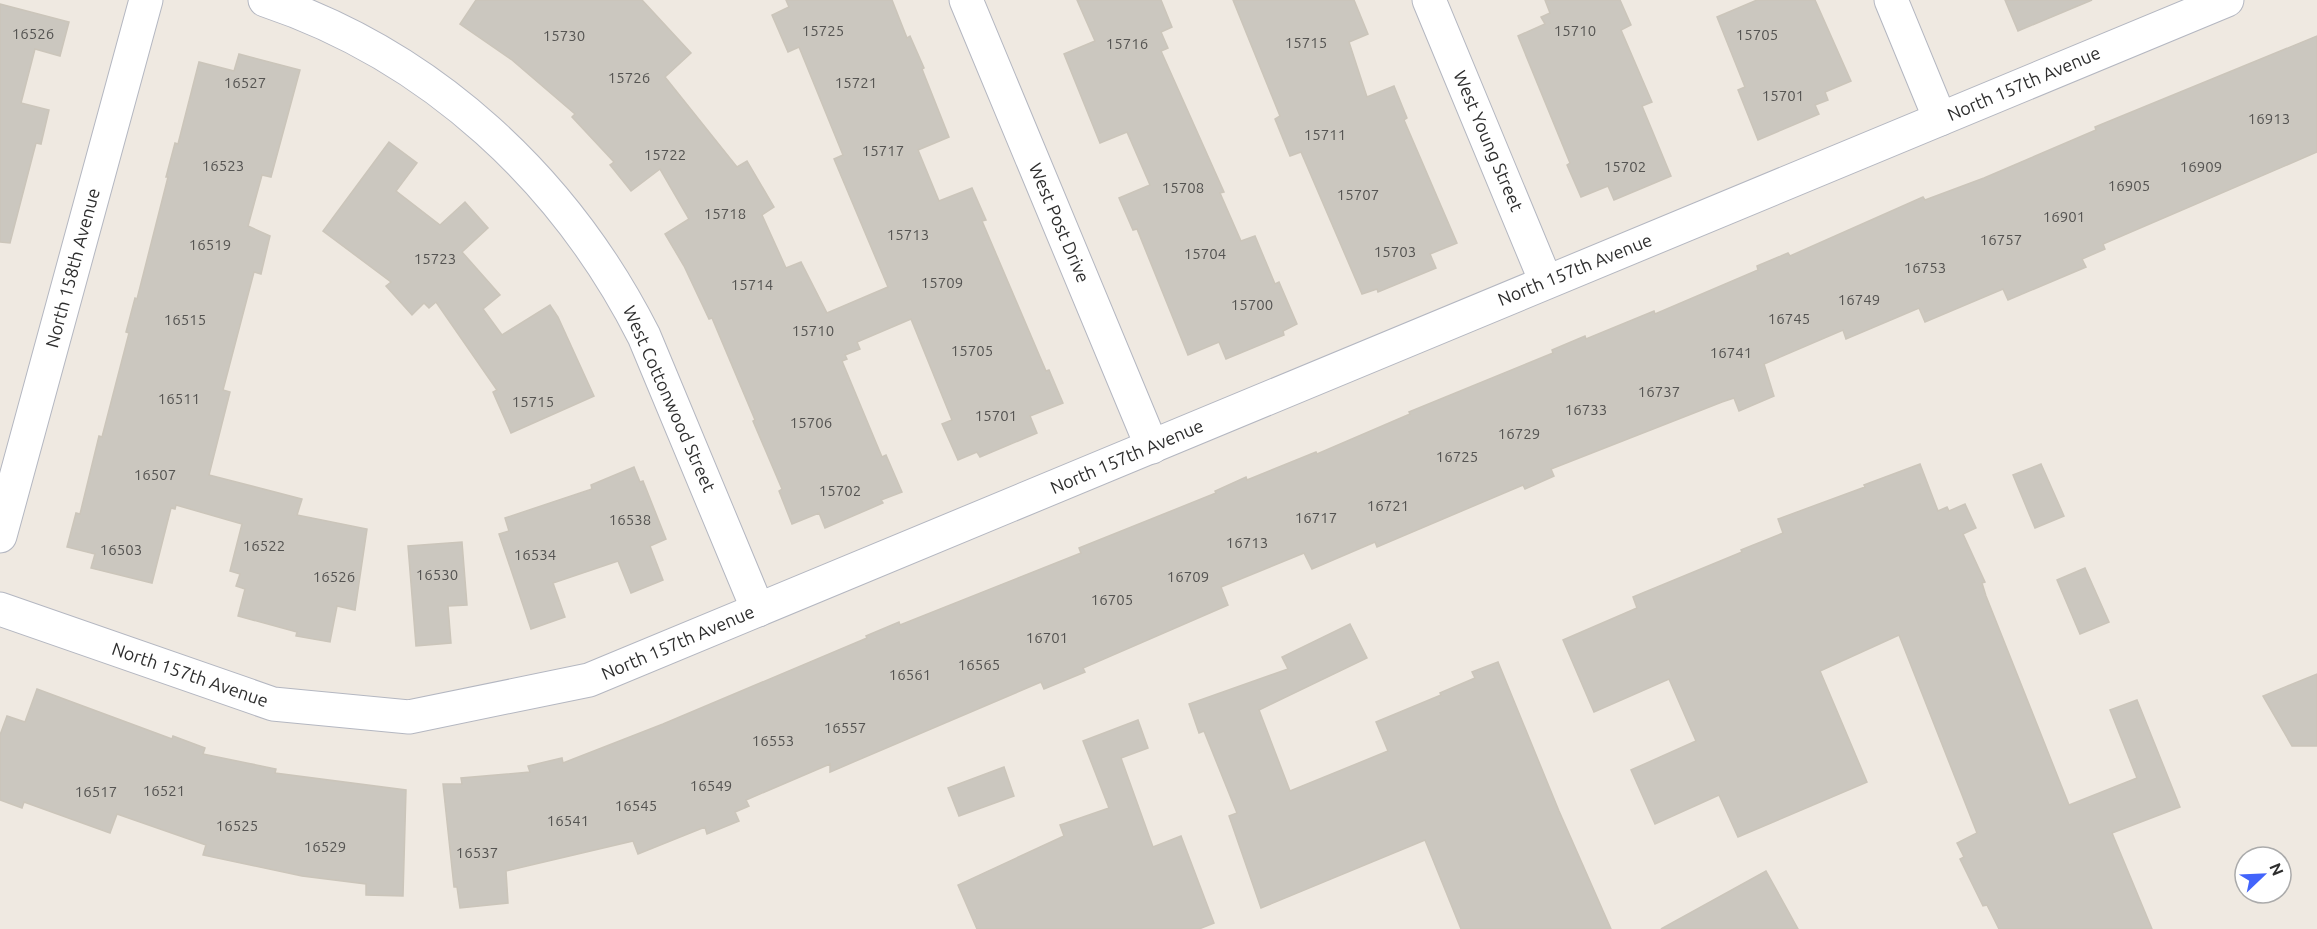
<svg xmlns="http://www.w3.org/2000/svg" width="2317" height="929" font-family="Ubuntu,sans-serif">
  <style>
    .building { fill: #cbc7bf; stroke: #cbc5ba; stroke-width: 1.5 }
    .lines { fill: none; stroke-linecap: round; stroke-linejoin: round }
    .minor-casing { stroke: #b4b7c1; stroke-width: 35 }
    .minor { stroke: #fff; stroke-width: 33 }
    .labels { text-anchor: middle; stroke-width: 6; stroke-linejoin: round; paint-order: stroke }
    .number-label { font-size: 15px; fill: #555452 }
    .street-label { font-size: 18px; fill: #2e2e2e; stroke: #fff }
  </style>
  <rect width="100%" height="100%" fill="#efe9e1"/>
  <!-- building -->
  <g class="building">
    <polygon points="476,0 642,0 691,53 665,77 737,167 747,161 774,207 762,215 786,268 801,262 827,313 888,287 834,159 843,155 799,47 788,52 772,15 789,7 786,0 892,0 907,38 910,36 924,68 922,69 949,137 918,150 939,201 972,188 986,220 982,221 1046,371 1049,370 1063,403 1030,416 1037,433 980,457 977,452 958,460 942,424 952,420 911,319 857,342 860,349 845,355 847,359 842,361 882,457 886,455 902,492 881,500 883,503 825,528 819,513 792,524 779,491 782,489 753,421 755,420 712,318 709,319 684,266 665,234 689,219 660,169 631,191 610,165 614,162 572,117 575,114 512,60 460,24"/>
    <polygon points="1077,0 1161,0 1172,27 1161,32 1168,48 1161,51 1224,192 1220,193 1241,241 1255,236 1275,284 1279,282 1297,324 1283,331 1284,335 1226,359 1219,342 1188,355 1137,229 1133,230 1119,198 1150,185 1127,132 1100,143 1064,54 1095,41"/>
    <polygon points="1233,0 1354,0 1368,34 1349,42 1367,97 1394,86 1407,118 1404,120 1457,243 1430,254 1436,268 1378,292 1377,289 1362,294 1301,152 1290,156 1275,119 1280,116"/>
    <polygon points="1545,0 1620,0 1631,25 1621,30 1652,102 1642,106 1671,176 1614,200 1608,186 1581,197 1567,165 1570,163 1518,36 1545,24 1541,17 1550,13"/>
    <polygon points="1757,0 1815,0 1851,81 1825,92 1828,100 1815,105 1819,114 1758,140 1738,90 1745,87 1717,17"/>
    <polygon points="2005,0 2092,0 2018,31"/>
    <polygon points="0,4 69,22 60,56 35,49 21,103 49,110 41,144 36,143 10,243 0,242"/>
    <polygon points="2317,36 2317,152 2103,244 2105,249 2082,259 2086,267 2008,300 2003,289 1925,322 1919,308 1846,339 1843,330 1764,364 1774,396 1739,411 1734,398 1722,402 1551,469 1554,476 1525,489 1523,485 1377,547 1375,542 1312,569 1304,553 1221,587 1228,605 1083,668 1085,672 1044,689 1041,682 830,772 830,764 746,800 749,806 735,812 739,821 707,834 705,827 638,854 633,841 506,871 508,903 460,908 457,887 454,887 443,784 462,784 461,778 530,772 528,766 562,758 563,763 663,724 867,638 866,636 899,622 900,625 1081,553 1079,548 1216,493 1215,491 1246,477 1247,480 1316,452 1317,454 1410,414 1409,412 1553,353 1552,350 1585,336 1586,339 1654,311 1655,314 1758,270 1757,266 1788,253 1790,256 1923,197 1925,200 1984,178 2096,130 2095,127"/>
    <polygon points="239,54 300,70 271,177 262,175 248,226 270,236 261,274 254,272 223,390 230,392 209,475 302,499 297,515 367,529 355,610 337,606 330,642 296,636 297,632 238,616 245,589 236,586 240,574 230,571 242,524 176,505 175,509 171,508 152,583 91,568 95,554 67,547 76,513 80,514 99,436 102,437 129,333 126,332 135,298 137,299 168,177 166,177 175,143 178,144 199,62 234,71"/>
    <polygon points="389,142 417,163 396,191 440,225 465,202 488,228 462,252 500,295 483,309 502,335 550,305 558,317 594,396 511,433 493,392 497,390 436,302 429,308 424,303 412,315 386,286 391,282 323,231"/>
    <polygon points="1920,464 1938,511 1947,507 1949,511 1965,504 1976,528 1963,534 1985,582 1982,583 1986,596 2069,805 2137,778 2110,710 2137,700 2180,807 2112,833 2152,929 1999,929 1987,905 1983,906 1960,859 1964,857 1957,843 1977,833 1899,635 1820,671 1867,782 1738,837 1719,795 1655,824 1631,770 1696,741 1669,679 1594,712 1563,640 1637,608 1633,597 1742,552 1741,550 1783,533 1778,519 1865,487 1864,485"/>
    <polygon points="2041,464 2064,516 2035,528 2013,475"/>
    <polygon points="634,467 640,482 643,481 666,539 650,546 663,580 631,593 618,561 553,583 565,617 531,629 499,534 509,531 505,518 592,489 591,485"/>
    <polygon points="462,542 467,605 448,606 451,643 416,646 408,546"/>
    <polygon points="2085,568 2109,622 2080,634 2057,580"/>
    <polygon points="1350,624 1367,658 1259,710 1290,791 1388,751 1376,722 1441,695 1440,693 1475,678 1472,672 1498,662 1559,811 1611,929 1461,929 1425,840 1261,908 1229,816 1237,813 1204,731 1199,733 1189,704 1288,669 1282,657"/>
    <polygon points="2317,674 2317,746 2292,746 2263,696"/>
    <polygon points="37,689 172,739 173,736 205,748 203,754 276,769 275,773 406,790 403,896 366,895 366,884 302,876 203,855 206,845 117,814 110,833 24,802 22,808 0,800 0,735 7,716 25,722"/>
    <polygon points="1138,720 1148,748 1121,758 1153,847 1181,836 1214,923 1199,929 977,929 958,885 1064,836 1060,825 1109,808 1083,741"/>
    <polygon points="1004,767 1014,796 959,816 948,788"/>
    <polygon points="1766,871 1798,929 1661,929"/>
  </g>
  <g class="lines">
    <!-- minor casing -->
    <g class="minor-casing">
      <g id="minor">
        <path d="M265,0C432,56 565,180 644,336L758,610"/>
        <polyline points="966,0 1152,447"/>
        <polyline points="1429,0 1546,282"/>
        <polyline points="1891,0 1940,119"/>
        <polyline points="0,536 146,0"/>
        <polyline points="0,609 273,704 409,717 589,680 2227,0"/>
      </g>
    </g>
    <!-- minor -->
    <use href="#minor" class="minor"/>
  </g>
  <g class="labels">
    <!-- number labels -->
    <g class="number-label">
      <text x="823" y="36">15725</text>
      <text x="1575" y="36">15710</text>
      <text x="33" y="39">16526</text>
      <text x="1757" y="40">15705</text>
      <text x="564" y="41">15730</text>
      <text x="1306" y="48">15715</text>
      <text x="1127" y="49">15716</text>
      <text x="629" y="83">15726</text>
      <text x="245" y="88">16527</text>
      <text x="856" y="88">15721</text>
      <text x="1783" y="101">15701</text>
      <text x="2269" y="124">16913</text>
      <text x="1325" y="140">15711</text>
      <text x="883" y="156">15717</text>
      <text x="665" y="160">15722</text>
      <text x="223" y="171">16523</text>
      <text x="1625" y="172">15702</text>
      <text x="2201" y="172">16909</text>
      <text x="2129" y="191">16905</text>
      <text x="1183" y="193">15708</text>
      <text x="1358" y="200">15707</text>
      <text x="725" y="219">15718</text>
      <text x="2064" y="222">16901</text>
      <text x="908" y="240">15713</text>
      <text x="2001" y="245">16757</text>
      <text x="210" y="250">16519</text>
      <text x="1395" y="257">15703</text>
      <text x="1205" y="259">15704</text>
      <text x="435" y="264">15723</text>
      <text x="1925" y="273">16753</text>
      <text x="942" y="288">15709</text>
      <text x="752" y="290">15714</text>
      <text x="1859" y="305">16749</text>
      <text x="1252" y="310">15700</text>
      <text x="1789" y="324">16745</text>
      <text x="185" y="325">16515</text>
      <text x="813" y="336">15710</text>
      <text x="972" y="356">15705</text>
      <text x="1731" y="358">16741</text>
      <text x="1659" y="397">16737</text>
      <text x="179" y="404">16511</text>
      <text x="533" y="407">15715</text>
      <text x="1586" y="415">16733</text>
      <text x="996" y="421">15701</text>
      <text x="811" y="428">15706</text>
      <text x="1519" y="439">16729</text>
      <text x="1457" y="462">16725</text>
      <text x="155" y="480">16507</text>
      <text x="840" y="496">15702</text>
      <text x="1388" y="511">16721</text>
      <text x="1316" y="523">16717</text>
      <text x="630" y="525">16538</text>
      <text x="1247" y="548">16713</text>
      <text x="264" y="551">16522</text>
      <text x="121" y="555">16503</text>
      <text x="535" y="560">16534</text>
      <text x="437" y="580">16530</text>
      <text x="334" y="582">16526</text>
      <text x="1188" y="582">16709</text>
      <text x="1112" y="605">16705</text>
      <text x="1047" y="643">16701</text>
      <text x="979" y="670">16565</text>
      <text x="910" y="680">16561</text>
      <text x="845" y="733">16557</text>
      <text x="773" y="746">16553</text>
      <text x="711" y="791">16549</text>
      <text x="164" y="796">16521</text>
      <text x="96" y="797">16517</text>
      <text x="636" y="811">16545</text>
      <text x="568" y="826">16541</text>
      <text x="237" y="831">16525</text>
      <text x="325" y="852">16529</text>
      <text x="477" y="858">16537</text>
    </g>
    <!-- street labels -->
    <g class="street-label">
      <text transform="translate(2024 84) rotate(-23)" y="6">North 157th Avenue</text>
      <text transform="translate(1488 141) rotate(67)" y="6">West Young Street</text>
      <text transform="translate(1059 223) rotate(67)" y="6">West Post Drive</text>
      <text transform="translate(73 268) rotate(-75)" y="6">North 158th Avenue</text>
      <text transform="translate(1575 270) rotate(-22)" y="6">North 157th Avenue</text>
      <text transform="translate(669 399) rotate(66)" y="6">West Cottonwood Street</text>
      <text transform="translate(1127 457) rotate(-23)" y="6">North 157th Avenue</text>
      <text transform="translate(678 643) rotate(-23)" y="6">North 157th Avenue</text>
      <text transform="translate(190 675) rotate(19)" y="6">North 157th Avenue</text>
    </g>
  </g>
  <!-- north arrow -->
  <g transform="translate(2263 875) rotate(67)"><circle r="28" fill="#ffffff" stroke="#ababab" stroke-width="1.5"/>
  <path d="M0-4.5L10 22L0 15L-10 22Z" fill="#4264fb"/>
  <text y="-9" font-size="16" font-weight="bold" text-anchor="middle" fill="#2e2e2e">N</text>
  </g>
</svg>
